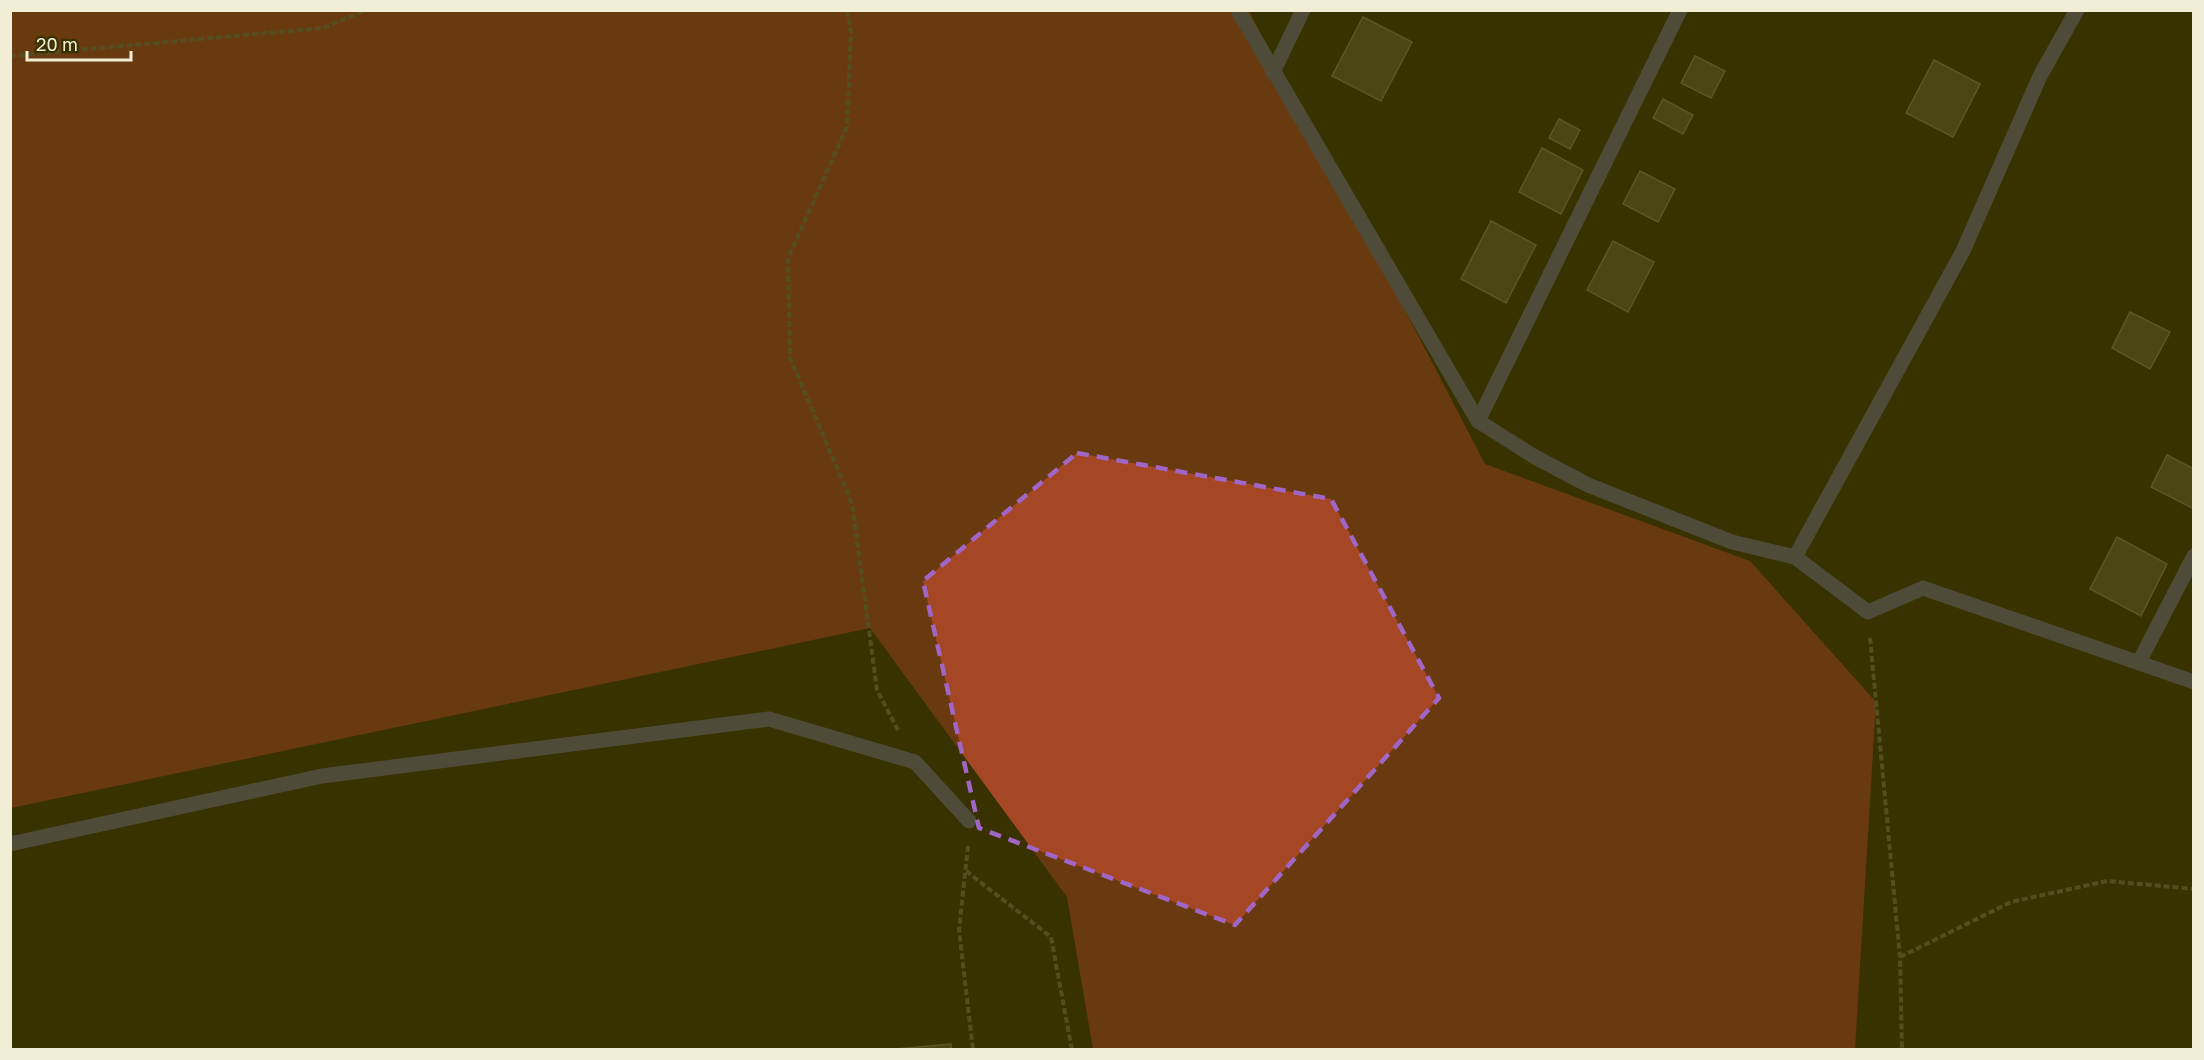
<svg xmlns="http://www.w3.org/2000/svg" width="2204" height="1060" font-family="'Golos Text',sans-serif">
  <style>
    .forest { fill: #a54624 }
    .building { fill: #655d2e; stroke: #8a8254; stroke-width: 1.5 }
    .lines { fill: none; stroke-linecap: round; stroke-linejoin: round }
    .path { stroke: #777048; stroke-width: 4; stroke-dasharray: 6 3; stroke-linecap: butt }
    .minor { stroke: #696b7e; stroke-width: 15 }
    .marked { fill: none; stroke: #9f66c6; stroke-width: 4.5; stroke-dasharray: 12 8; stroke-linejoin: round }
  </style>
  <rect width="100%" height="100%" fill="#393100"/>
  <!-- forest -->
  <polygon class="forest" points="10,11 1249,11 1485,464 1750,561 1876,702 1855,1049 1093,1049 1067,897 870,628 11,808"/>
  <!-- building -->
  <g class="building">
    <polygon points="1363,17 1412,42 1381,101 1332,76"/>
    <polygon points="1695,56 1725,71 1711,98 1681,83"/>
    <polygon points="1934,60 1980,84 1953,137 1906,113"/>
    <polygon points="1663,99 1693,115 1683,134 1653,118"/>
    <polygon points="1559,119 1580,130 1570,149 1549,138"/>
    <polygon points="1542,148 1583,170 1561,214 1519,192"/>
    <polygon points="1640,171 1675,189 1658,222 1623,204"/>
    <polygon points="1491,221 1536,245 1506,303 1461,279"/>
    <polygon points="1613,241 1654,262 1628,312 1587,290"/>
    <polygon points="2130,312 2170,332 2150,369 2112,348"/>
    <polygon points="2167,455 2194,469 2194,509 2151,487"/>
    <polygon points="2117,537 2167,564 2141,616 2090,589"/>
    <polygon points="951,1044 951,1050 896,1050 896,1049"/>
  </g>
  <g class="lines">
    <!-- path -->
    <g class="path">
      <polyline points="847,10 851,32 847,127 788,258 790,358 852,503 877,690 898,730"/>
      <polyline points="10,56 323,28 366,10"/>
      <polyline points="1870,638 1900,957 1902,1050"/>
      <polyline points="968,846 959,930 973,1050"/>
      <polyline points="966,871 1051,937 1072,1050"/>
      <polyline points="1900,957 2011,902 2107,881 2194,889"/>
    </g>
    <!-- minor -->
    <g class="minor">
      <polyline points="1238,10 1478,421 1535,457 1588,485 1732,542 1795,557 1868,612 1923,588 2194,682"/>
      <polyline points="1273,72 1303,10"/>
      <polyline points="1478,421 1680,10"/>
      <polyline points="1795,557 1963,251 2040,76 2077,10"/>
      <polyline points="2139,662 2194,556"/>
      <polyline points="10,844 322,776 769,719 915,762 969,821"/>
    </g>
  </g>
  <!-- marked area -->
  <path d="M0 0H2204V1060H0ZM1077,453L1331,499L1439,698L1235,925L979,828L923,581Z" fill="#393100" fill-opacity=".55" fill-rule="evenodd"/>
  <path class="marked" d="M1077,453L1331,499L1439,698L1235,925L979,828L923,581Z"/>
  <!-- border -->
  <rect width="2204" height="1060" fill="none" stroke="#f2eed6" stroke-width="24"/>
  <!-- scale -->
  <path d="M27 51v9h104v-9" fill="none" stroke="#f2eed6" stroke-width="3"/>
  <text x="36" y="51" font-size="18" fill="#f2eed6" stroke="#393100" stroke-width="4.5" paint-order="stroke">20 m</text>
</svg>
